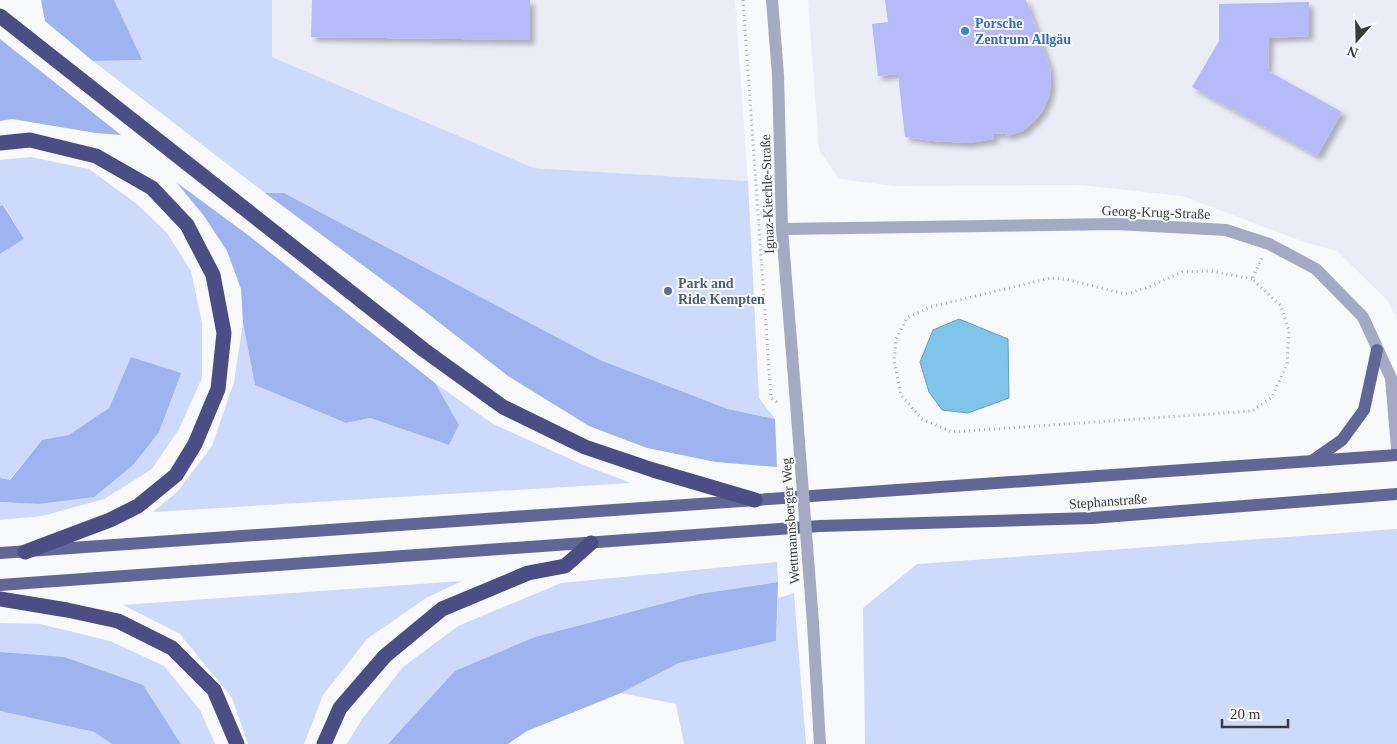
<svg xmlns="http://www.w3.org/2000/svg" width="1397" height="744" font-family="Georgia,serif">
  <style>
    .built { fill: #eaedf6 }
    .green { fill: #cedafb }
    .forest { fill: #9eb3ef }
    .water { fill: #7fc5eb; stroke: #6a9cb6 }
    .building { fill: #b7baf9; filter: url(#shadow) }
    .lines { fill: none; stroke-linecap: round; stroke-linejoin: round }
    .path { stroke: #a7a8a9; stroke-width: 3; stroke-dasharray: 1 4; stroke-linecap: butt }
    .minor { stroke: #a6a9c4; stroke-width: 12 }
    .major { stroke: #626696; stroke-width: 12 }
    .highway { stroke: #4b4d84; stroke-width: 15 }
    .minor-bridge { stroke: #a6a9c4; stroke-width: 12 }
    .shop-dot { fill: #3f7fe0; stroke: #f8f9fb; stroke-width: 2 }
    .service-dot { fill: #5c6f8a; stroke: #f8f9fb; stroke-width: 2 }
    .labels { text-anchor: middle; stroke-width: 4; stroke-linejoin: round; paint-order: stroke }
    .shop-label { font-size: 14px; font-weight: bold; fill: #366cbe; stroke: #f8f9fb; text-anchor: start }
    .street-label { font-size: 14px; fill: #3a3b3b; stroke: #f8f9fb }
    .service-label { font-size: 14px; font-weight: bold; fill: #4e5e75; stroke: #f8f9fb; text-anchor: start }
  </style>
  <defs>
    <filter id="shadow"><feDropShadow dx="4.5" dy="4.5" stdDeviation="2.5" flood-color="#0004"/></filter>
  </defs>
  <rect width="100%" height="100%" fill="#f8f9fb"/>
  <!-- built -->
  <g class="built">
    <polygon points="272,0 735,0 748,181 534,168 272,57"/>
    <polygon points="808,0 1397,0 1397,319 1387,300 1337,251 1304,242 1182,196 1080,185 894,186 839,179 819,150"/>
  </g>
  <!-- green -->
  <g class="green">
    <polygon points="114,0 272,0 272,57 534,168 748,181 759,398 775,419 728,409 600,360 284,193 265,193 93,61 141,60"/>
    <polygon points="31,157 89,169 137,204 167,233 191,271 202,323 202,378 179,429 152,469 104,499 42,516 0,520 0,502 38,504 181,374 131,357 109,408 69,436 42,440 9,480 0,478 0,254 24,239 4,205 0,206 0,160"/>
    <polygon points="243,323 255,385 346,423 370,418 449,445 459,425 435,383 493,424 581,464 631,483 153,512 177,492 212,446 234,382"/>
    <polygon points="1397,529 1397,744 865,744 863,608 917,564"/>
    <polygon points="777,562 778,582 699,594 535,637 392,739 388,744 347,744 362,719 403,667 458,626 561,583"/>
    <polygon points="462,581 426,598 367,639 323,695 304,744 248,744 232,698 180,634 123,605"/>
    <polygon points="794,593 806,744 684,744 676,704 621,693 679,663 776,641 778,598"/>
    <polygon points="0,623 40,624 110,641 164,666 200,710 215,744 181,744 174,732 0,652"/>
    <polygon points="0,711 94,732 112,744 0,744"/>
  </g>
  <!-- forest -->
  <g class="forest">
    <polygon points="41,0 114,0 142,60 93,61 45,21"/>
    <polygon points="0,39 121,135 96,133 12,119 0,121"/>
    <polygon points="176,182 248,235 435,383 459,425 449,445 370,418 346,423 255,385 243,323 241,289 227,251 204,216"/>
    <polygon points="265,193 284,193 600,360 728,409 775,419 777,467 716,462 647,448 589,426 508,376 418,306"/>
    <polygon points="3,205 24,239 0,254 0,206"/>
    <polygon points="131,357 181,373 159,432 133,465 94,497 38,504 0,502 0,478 10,480 42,440 69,435 109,408"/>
    <polygon points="778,582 776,641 679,663 621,693 527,731 508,744 388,744 455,671 535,637 699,594"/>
    <polygon points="0,652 64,657 143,685 181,744 112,744 94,732 0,711"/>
  </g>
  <!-- water -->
  <polygon class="water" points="959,319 1008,339 1009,398 968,413 942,410 929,392 920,362 933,330"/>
  <!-- building -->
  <g class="building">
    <polygon points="312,0 530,0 530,40 311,37"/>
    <polygon points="885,0 1026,0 1050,68 1051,83 1049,96 1043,110 1036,119 1023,131 1006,136 1005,133 993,134 994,139 968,143 934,141 905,137 898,74 878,76 872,24 888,22"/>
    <polygon points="1309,2 1309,36 1269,38 1268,71 1342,112 1317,156 1192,87 1219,41 1219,4"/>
  </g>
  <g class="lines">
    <!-- path -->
    <g class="path">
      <polyline points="743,0 771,398 780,404"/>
      <polyline points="1252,279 1210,271 1182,272 1146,288 1125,294 1065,279 1051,278 930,307 907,318 896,339 894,361 901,395 922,419 952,432 1252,411 1272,397 1287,364 1289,331 1281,306 1252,279 1262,258"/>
    </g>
    <!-- minor -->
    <g class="minor">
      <polyline points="772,0 778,75 782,229 797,416"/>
      <polyline points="782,229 1116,224 1226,230 1269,244 1316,269 1363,317 1391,378 1397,448"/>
      <polyline points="813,623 820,744"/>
    </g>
    <!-- major -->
    <g class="major">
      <polyline points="1312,461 1342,440 1364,410 1377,350"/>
      <polyline points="0,553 1397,455"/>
      <polyline points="0,585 820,526 1092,518 1397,494"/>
    </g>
    <!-- highway -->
    <g class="highway">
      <polyline points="0,16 424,350 503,407 585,447 653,470 755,500"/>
      <polyline points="0,143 30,140 96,156 152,188 187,225 213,275 224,333 218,389 195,444 176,475 138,506 110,520 25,552"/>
      <polyline points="0,599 67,610 118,621 172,648 214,690 237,744"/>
      <polyline points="324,744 340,708 385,656 442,609 528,573 565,566 591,543"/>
    </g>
    <!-- minor-bridge -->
    <polyline class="minor-bridge" points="797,416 813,623"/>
  </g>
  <!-- markers -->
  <circle class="shop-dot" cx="965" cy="31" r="5"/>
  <circle class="service-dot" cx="668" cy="291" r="5"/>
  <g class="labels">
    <!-- shop labels -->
    <g class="shop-label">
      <text x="975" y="28">Porsche<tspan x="975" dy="16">Zentrum Allgäu</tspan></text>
    </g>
    <!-- street labels -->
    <g class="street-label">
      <text transform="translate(767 194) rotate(-92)" y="5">Ignaz-Kiechle-Straße</text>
      <text transform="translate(1156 212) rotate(2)" y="5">Georg-Krug-Straße</text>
      <text transform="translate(1108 501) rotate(-4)" y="5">Stephanstraße</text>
      <text transform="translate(790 521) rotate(-94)" y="5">Wettmannsberger Weg</text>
    </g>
    <!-- service labels -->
    <g class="service-label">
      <text x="678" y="288">Park and<tspan x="678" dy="16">Ride Kempten</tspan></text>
    </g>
  </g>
  <!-- north arrow -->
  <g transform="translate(1357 40) rotate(200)" stroke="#f8f9fb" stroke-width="4" paint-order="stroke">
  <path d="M0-4L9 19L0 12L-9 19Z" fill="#3a3b3b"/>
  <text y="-8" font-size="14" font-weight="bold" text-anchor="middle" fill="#3a3b3b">N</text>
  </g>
  <!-- scale -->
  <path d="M1222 719v8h66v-8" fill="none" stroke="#3a3b3b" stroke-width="2.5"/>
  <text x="1230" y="719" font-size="15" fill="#3a3b3b" stroke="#f8f9fb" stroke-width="4" paint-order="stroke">20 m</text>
</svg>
